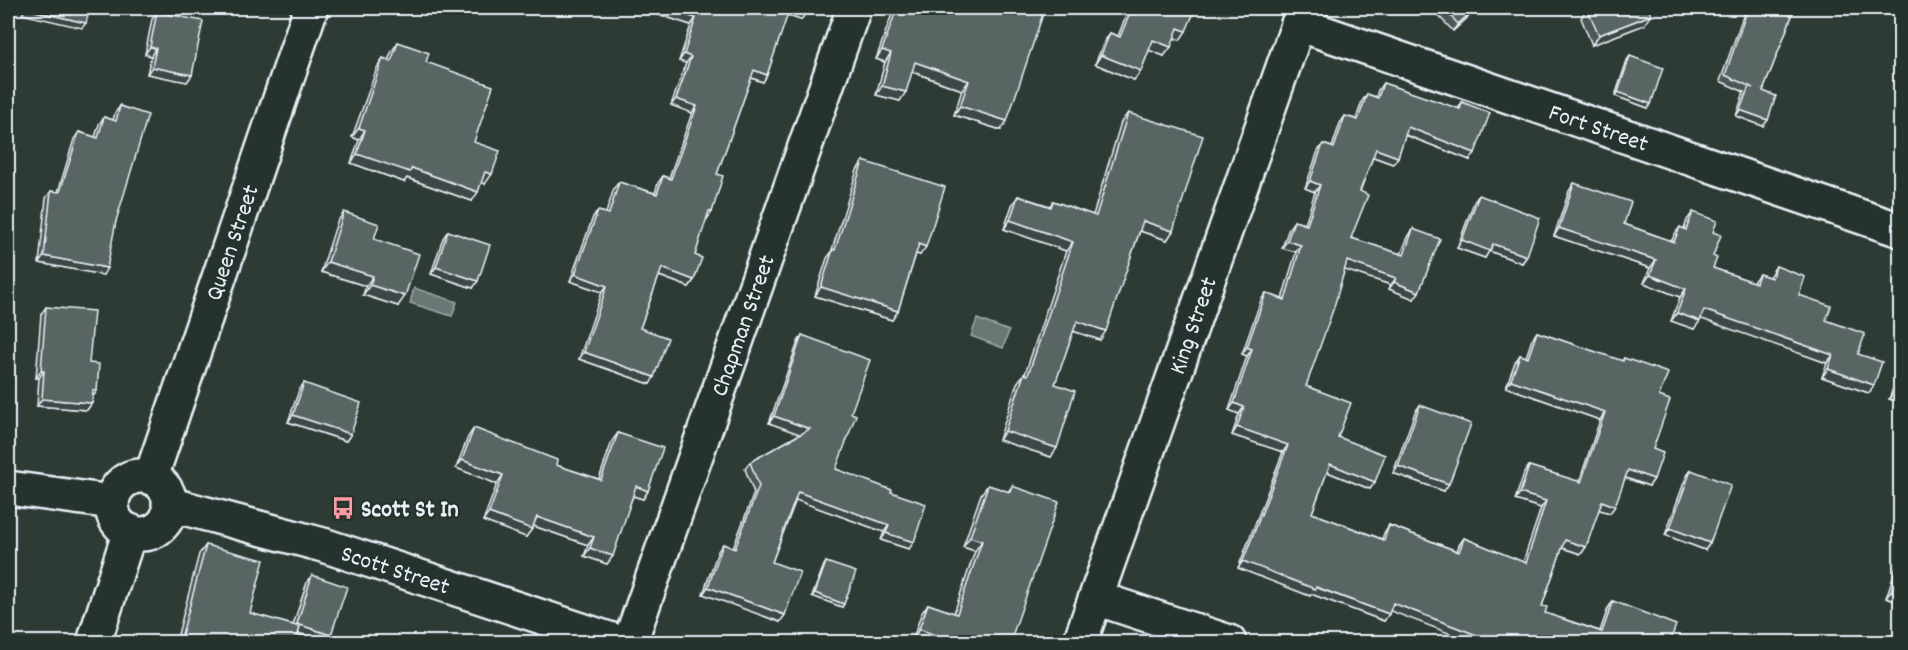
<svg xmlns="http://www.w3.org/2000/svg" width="1908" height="650" font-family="Dekko,sans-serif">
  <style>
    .water { fill: #6b7775; stroke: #9da8a9; stroke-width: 1.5 }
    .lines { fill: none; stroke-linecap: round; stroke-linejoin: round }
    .minor-casing { stroke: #e8f1f8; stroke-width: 38 }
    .minor { stroke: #26332d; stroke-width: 33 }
    .wall { fill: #4d5755; stroke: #e8f1f8; stroke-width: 1.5 }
    .shaded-wall { fill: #3e4745; stroke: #e8f1f8; stroke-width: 1.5 }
    .building { fill: #596563; stroke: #e8f1f8; stroke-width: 1.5 }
    .labels { text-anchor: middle; stroke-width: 4.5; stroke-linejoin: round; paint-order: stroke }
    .street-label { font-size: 24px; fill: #e8f1f8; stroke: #26332d }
    .poi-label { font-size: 24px; font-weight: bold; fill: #e8f1f8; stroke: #26332d; text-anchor: start }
  </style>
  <rect width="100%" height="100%" fill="#2e3b35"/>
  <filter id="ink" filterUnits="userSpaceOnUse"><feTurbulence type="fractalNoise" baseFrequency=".0167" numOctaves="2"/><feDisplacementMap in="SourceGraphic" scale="12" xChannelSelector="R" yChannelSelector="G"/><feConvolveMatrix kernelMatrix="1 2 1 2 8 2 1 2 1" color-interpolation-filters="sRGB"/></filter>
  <g filter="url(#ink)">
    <!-- water -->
    <g class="water">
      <polygon points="414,288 457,302 452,316 410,303"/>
      <polygon points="977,319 1009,331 1003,348 971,336"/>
    </g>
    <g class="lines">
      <!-- minor casing -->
      <g class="minor-casing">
        <g id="minor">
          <path id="s1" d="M1298,24L1900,230"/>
          <circle cx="141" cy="505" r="29"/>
          <path id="s2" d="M151,477L311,8"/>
          <polyline points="8,488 112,502"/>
          <path id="s3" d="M169,504L323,545L618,642"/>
          <polyline points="1096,598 1229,642"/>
          <polyline points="94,642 130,531"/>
          <path id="s4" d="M630,642L854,8"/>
          <path id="s5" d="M1080,642L1304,8"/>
        </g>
      </g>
      <!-- minor -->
      <use href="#minor" class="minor"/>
    </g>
    <!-- wall -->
    <g class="wall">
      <polygon points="659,8 807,8 801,20 787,15 767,75 763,82 751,78 717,174 712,212 707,219 706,218 695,255 694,280 689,287 659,276 640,328 650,384 579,359 602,292 570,281 593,217 598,211 606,213 614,188 619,182 655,193 658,183 663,176 669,178 692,113 671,105 686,63 679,61 691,25 657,14"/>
      <polygon points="894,8 1045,8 1001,130 954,115 962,90 912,72 900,101 876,95 885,62 876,59"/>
      <polygon points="1129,8 1196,8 1180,40 1174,38 1164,56 1149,50 1141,71 1134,80 1095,64 1104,42 1110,33 1118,36"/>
      <polygon points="1431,8 1478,8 1453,31"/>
      <polygon points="1587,8 1644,25 1592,45 1581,18"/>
      <polygon points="1746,8 1795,8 1763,91 1763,126 1736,116 1744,92 1720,81"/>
      <polygon points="1900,10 1900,33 1893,30"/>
      <polygon points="157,12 192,75 187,82 147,74 151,56 145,54 152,19"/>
      <polygon points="398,42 426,62 474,142 485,184 482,182 472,201 407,178 404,182 351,163 359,140 352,137 377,68 383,58 388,60 392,51"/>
      <polygon points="1630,56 1651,104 1648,108 1615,96 1627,60"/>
      <polygon points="1383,83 1458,109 1462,102 1470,160 1405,135 1398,157 1393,164 1373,157 1360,191 1351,238 1401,254 1408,237 1413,229 1414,299 1389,289 1391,285 1345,269 1306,386 1338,437 1375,482 1370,489 1327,472 1312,513 1382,539 1384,533 1389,525 1457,551 1459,545 1464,538 1523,562 1541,508 1515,500 1524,473 1529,466 1579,482 1600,420 1506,387 1515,362 1520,355 1526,357 1532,339 1537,332 1622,361 1624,358 1659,396 1653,449 1654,479 1649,486 1625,478 1610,513 1599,509 1586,547 1581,554 1562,548 1542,606 1545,613 1600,631 1608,608 1613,601 1670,642 1390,610 1384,621 1311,594 1310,596 1238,568 1283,452 1232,435 1239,414 1229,410 1247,356 1242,354 1261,300 1266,293 1282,299 1296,252 1282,248 1289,228 1294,221 1305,224 1315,192 1305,188 1318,151 1323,144 1332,147 1340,123 1345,116 1356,119 1362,101 1367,94 1376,97 1378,90"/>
      <polygon points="120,106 116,221 103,275 39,263 46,198 51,191 58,192 74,139 79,132 95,137 99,124 104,117 113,120 115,113"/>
      <polygon points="1128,113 1173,231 1167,240 1140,231 1100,340 1073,331 1055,384 1051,457 999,440 1017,383 1024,374 1025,374 1066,251 1004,229 1012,205 1018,196 1050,206 1053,201 1093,215 1121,122"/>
      <polygon points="863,161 920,255 916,254 898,311 892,320 815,296 827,258 831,253 857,170"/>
      <polygon points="1574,183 1624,224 1672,241 1674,235 1680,227 1684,229 1687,220 1693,212 1713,232 1713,268 1753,282 1759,274 1769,277 1776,266 1799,295 1826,320 1858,354 1874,385 1869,393 1822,377 1827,363 1701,318 1694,329 1671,321 1680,297 1644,283 1650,268 1554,236 1569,191"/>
      <polygon points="1479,195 1527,256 1522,263 1489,251 1485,258 1457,248 1474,202"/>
      <polygon points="344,212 374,239 398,306 363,295 366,286 321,272 337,222"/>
      <polygon points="448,231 473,288 431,274 443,238"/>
      <polygon points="46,307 89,363 97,391 92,398 92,403 87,410 37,406 39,378 36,378 41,314"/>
      <polygon points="802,335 851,413 836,469 891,492 909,549 881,540 884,532 796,500 772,562 780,622 703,594 718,551 723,544 733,548 754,493 745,469 750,462 800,434 769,423 798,342"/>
      <polygon points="1900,370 1900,403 1889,399"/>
      <polygon points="304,383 351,434 346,441 288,422 299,390"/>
      <polygon points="1420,405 1444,491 1393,473 1415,412"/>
      <polygon points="474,428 556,465 599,479 612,441 618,433 648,491 643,499 633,496 607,564 584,556 588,545 533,526 526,537 483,521 497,484 456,468 468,437"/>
      <polygon points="1691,470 1705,550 1665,535 1686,477"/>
      <polygon points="988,485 1008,492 1012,486 1010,642 923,642 913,639 921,614 928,604 954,613 975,551 963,547 981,494"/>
      <polygon points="206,545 250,613 293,625 307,582 312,575 296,642 176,642 199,554"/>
      <polygon points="1900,555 1900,603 1886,598"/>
      <polygon points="826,562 842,607 812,596 824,565"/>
    </g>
    <!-- shaded-wall -->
    <g class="shaded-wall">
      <polygon points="661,8 696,18 691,25 657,14"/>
      <polygon points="790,8 806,13 801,20 785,15"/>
      <polygon points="1476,8 1478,8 1453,31 1458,24"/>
      <polygon points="26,9 86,23 82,28 22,14"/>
      <polygon points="1651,15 1644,25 1592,45 1599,35"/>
      <polygon points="1898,23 1900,24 1900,33 1893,30"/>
      <polygon points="1178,28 1186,31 1180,40 1172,37"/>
      <polygon points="1153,40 1171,47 1164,56 1146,49"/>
      <polygon points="150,47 156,48 151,56 145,54"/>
      <polygon points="882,50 891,53 885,62 876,59"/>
      <polygon points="684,54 691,57 686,63 679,61"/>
      <polygon points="1101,55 1141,71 1134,80 1095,64"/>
      <polygon points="915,62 969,81 962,90 908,70"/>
      <polygon points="152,67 192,75 187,82 147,74"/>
      <polygon points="754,70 767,75 763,82 749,77"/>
      <polygon points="882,86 906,92 900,101 876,95"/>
      <polygon points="1618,92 1651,104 1648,108 1615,96"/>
      <polygon points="676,99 697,106 692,113 671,105"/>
      <polygon points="960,106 1007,121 1001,130 954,115"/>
      <polygon points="1740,110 1768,120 1763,126 1736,116"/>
      <polygon points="1408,127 1475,153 1470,160 1403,134"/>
      <polygon points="359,128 365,130 359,140 352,137"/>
      <polygon points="1376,149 1398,157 1393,164 1371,156"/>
      <polygon points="357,154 412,168 478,192 472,201 407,178 404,182 351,163"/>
      <polygon points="485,172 492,174 485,184 479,181"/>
      <polygon points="1310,181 1320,185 1315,192 1305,188"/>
      <polygon points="709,211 712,212 707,219 704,218"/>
      <polygon points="1010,220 1073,242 1066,251 1004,229"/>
      <polygon points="1143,221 1173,231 1167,240 1137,230"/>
      <polygon points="1559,228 1656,260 1650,268 1554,236"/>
      <polygon points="1462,240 1493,244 1527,256 1522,263 1489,251 1485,258 1457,248"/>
      <polygon points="1287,241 1301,245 1296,252 1282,248"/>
      <polygon points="919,244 926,247 920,255 913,253"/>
      <polygon points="44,256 107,268 103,275 39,263"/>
      <polygon points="1347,261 1396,278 1391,285 1342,269"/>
      <polygon points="328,262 373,276 366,286 321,272"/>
      <polygon points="436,267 478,281 473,288 431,274"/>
      <polygon points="662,268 694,280 689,287 657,275"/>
      <polygon points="575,274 607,286 602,292 570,281"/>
      <polygon points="1650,275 1686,289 1680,297 1644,283"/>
      <polygon points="1394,282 1419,292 1414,299 1389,289"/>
      <polygon points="370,285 405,296 398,306 363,295"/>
      <polygon points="821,287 898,311 892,320 815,296"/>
      <polygon points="1704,310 1833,355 1827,363 1699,318"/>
      <polygon points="1677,313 1700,321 1694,329 1671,321"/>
      <polygon points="1077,321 1106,331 1100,340 1070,330"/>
      <polygon points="1247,347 1252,349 1247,356 1242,354"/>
      <polygon points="584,352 654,377 650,384 579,359"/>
      <polygon points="1828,369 1874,385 1869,393 1822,377"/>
      <polygon points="41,371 44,371 39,378 36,378"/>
      <polygon points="1511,380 1605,412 1600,420 1506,387"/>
      <polygon points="1894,392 1900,395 1900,403 1889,399"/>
      <polygon points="42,399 92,403 87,410 37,406"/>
      <polygon points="1234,403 1244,407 1239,414 1229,410"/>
      <polygon points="293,415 351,434 346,441 288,422"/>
      <polygon points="774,416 810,429 805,436 769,423"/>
      <polygon points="1237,427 1288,445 1283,452 1232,435"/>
      <polygon points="1005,431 1057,448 1051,457 999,440"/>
      <polygon points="462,460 503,475 497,484 456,468"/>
      <polygon points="1330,464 1375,482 1370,489 1325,471"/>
      <polygon points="1398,466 1449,484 1444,491 1393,473"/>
      <polygon points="1628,470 1654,479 1649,486 1623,477"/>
      <polygon points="636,486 648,491 643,499 630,495"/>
      <polygon points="798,492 889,525 884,532 793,499"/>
      <polygon points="1520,493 1546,501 1541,508 1515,500"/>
      <polygon points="1602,501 1615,506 1610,513 1597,509"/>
      <polygon points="489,513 532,529 526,537 483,521"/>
      <polygon points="537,517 594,537 588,545 531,525"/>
      <polygon points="1670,528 1710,543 1705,550 1665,535"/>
      <polygon points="886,533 914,542 909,549 881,540"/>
      <polygon points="970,537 982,541 975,551 963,547"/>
      <polygon points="1565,540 1586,547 1581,554 1560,547"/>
      <polygon points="590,548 613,556 607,564 584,556"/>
      <polygon points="1243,561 1389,614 1384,621 1311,594 1310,596 1238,568"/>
      <polygon points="708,587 785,615 780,622 703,594"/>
      <polygon points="1891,591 1900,594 1900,603 1886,598"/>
      <polygon points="815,593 844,604 842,607 812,596"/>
      <polygon points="1393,603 1495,642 1472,642 1388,610"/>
      <polygon points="297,624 331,635 326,642 292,631"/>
      <polygon points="919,629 938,636 933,642 923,642 913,639"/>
      <polygon points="244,636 268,642 240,642"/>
    </g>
    <!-- building -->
    <g class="building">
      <polygon points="26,8 90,8 86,23 26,9"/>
      <polygon points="663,8 807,8 806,13 790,8 767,75 754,70 717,174 723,176 712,212 709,211 695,255 702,258 694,280 662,268 640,328 668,338 654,377 584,352 607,286 575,274 598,211 609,214 619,182 657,194 663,176 671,179 697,106 676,99 691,57 684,54 696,18"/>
      <polygon points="897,8 1045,8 1007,121 960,106 969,81 915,62 906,92 882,86 891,53 882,50"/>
      <polygon points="1132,8 1196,8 1186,31 1178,28 1171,47 1153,40 1141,71 1101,55 1110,33 1120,37"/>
      <polygon points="1443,8 1476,8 1458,24"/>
      <polygon points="1587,8 1648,8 1651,15 1599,35"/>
      <polygon points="1748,8 1795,8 1763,91 1776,96 1768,120 1740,110 1749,86 1753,88 1725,75"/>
      <polygon points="157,12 203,21 192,75 152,67 156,48 150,47"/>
      <polygon points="398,42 429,53 426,62 493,86 474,142 500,151 492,174 485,172 478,192 412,168 410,172 357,154 365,130 359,128 383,58 391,62"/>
      <polygon points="1630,56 1663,68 1651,104 1618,92"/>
      <polygon points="1383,83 1460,109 1462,102 1490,113 1475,153 1408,127 1398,157 1376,149 1360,191 1368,195 1351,238 1404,255 1413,229 1440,239 1419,292 1394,282 1396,278 1347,261 1334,307 1306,386 1351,403 1338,437 1385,455 1375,482 1330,464 1312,513 1384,540 1389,525 1459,552 1464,538 1526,563 1546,501 1520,493 1529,466 1581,482 1605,412 1511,380 1520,355 1528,358 1537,332 1623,361 1624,358 1668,373 1659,396 1670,400 1653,449 1663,453 1654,479 1628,470 1615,506 1602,501 1586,547 1565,540 1542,606 1547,607 1545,613 1602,632 1613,601 1676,625 1670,642 1495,642 1393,603 1389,614 1316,587 1315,589 1243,561 1288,445 1237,427 1244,407 1234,403 1252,349 1247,347 1266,293 1285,300 1301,245 1287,241 1294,221 1307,225 1320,185 1310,181 1323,144 1334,148 1345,116 1358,120 1367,94 1378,98"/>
      <polygon points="120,106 148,115 116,221 107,268 44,256 51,191 60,192 79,132 98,138 104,117 116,121"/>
      <polygon points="1128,113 1203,136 1173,231 1143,221 1106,331 1077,321 1055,384 1075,391 1057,448 1005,431 1024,374 1028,375 1073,242 1010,220 1018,196 1051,207 1053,201 1096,216"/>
      <polygon points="863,161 945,187 926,247 919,244 898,311 821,287 833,249 835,250"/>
      <polygon points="1574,183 1631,202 1624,224 1674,242 1680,227 1686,230 1693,212 1717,221 1713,232 1721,235 1713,256 1717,258 1713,268 1756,283 1759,274 1772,278 1776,266 1805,277 1799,295 1831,306 1826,320 1865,334 1858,354 1882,362 1874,385 1828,369 1833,355 1704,310 1700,321 1677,313 1686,289 1650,275 1656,260 1559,228"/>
      <polygon points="1479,195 1540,218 1527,256 1493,244 1490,251 1462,240"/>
      <polygon points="344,212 379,224 374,239 419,254 405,296 370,285 373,276 328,262"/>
      <polygon points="448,231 490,245 478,281 436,267"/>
      <polygon points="46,307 94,311 89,363 99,364 97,391 93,390 92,403 42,399 44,371 41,371"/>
      <polygon points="802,335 870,360 851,413 856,415 836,469 892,490 891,492 926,504 914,542 886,533 889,525 798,492 772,562 800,572 785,615 708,587 723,544 735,549 759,486 750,462 810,429 774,416"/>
      <polygon points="1900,375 1900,395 1894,392"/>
      <polygon points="304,383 361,403 351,434 293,415"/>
      <polygon points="1420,405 1471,424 1449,484 1398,466"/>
      <polygon points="474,428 557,460 556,465 601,480 618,433 663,448 648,491 636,486 613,556 590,548 594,537 537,517 532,529 489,513 503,475 462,460"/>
      <polygon points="1691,470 1731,485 1710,543 1670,528"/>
      <polygon points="988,485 1010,492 1012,486 1059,502 1010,642 936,642 938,636 919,629 928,604 957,614 982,541 970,537"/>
      <polygon points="206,545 264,560 250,613 300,627 296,642 268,642 244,636 243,642 180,642"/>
      <polygon points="826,562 856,572 844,604 815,593"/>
      <polygon points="1900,562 1900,594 1891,591"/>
      <polygon points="312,575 347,587 331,635 297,624"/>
    </g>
  </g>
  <!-- icons -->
  <defs>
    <g id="bus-bare" transform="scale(1.8)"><path d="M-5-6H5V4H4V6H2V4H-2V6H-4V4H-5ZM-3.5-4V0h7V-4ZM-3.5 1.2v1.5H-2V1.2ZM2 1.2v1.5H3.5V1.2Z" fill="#ff9aa2" stroke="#26332d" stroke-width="2.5" paint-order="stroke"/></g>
  </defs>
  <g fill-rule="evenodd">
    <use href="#bus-bare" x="343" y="508"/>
  </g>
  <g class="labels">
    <!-- street labels -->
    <g class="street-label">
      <text dy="8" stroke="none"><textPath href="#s1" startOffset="318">Fort Street</textPath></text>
      <text dy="8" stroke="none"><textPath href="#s2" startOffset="248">Queen Street</textPath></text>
      <text dy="8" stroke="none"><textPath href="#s4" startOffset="336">Chapman Street</textPath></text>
      <text dy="8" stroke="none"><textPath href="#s5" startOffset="336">King Street</textPath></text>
      <text dy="8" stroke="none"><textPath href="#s3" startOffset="236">Scott Street</textPath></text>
    </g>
    <!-- poi labels -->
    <g class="poi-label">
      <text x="361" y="516">Scott St In</text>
    </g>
  </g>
  <!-- margin -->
  <rect width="1908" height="650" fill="none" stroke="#26332d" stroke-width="30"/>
  <rect x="15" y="15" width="1878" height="620" fill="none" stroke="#e8f1f8" stroke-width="2" filter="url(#ink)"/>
</svg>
